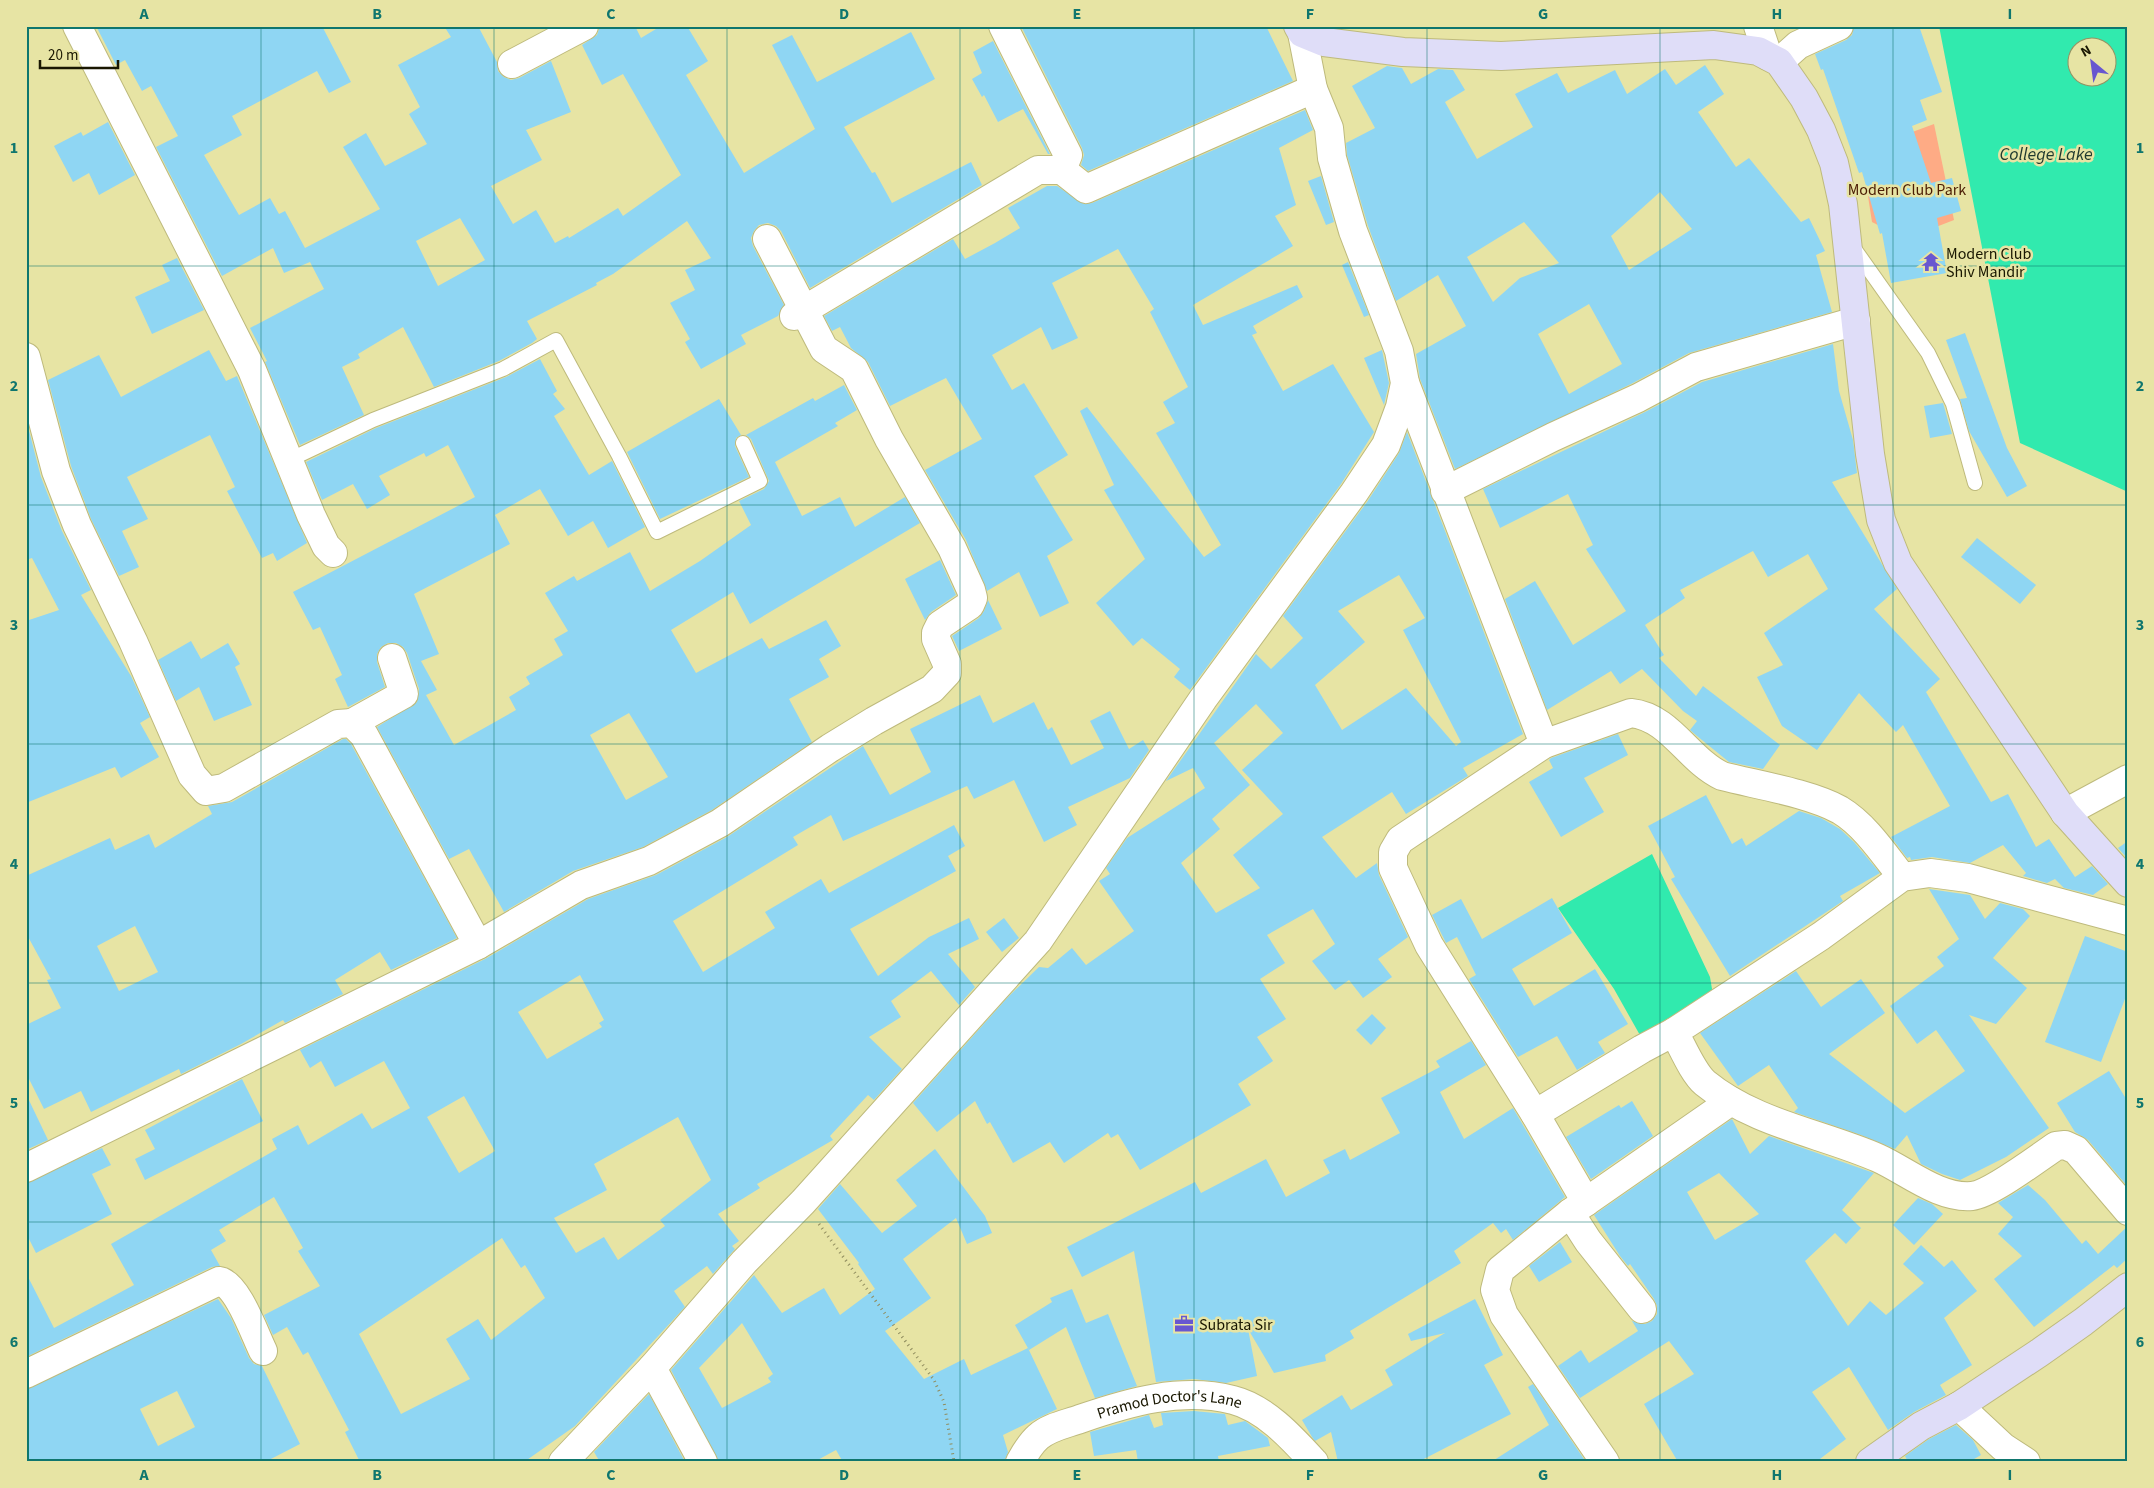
<svg xmlns="http://www.w3.org/2000/svg" width="2154" height="1488" font-family="'Source Sans 3',sans-serif">
  <style>
    .green { fill: #feab85 }
    .water { fill: #31eaae; fill-rule: evenodd }
    .building { fill: #8fd6f3; fill-rule: evenodd }
    .lines { fill: none; stroke-linecap: round; stroke-linejoin: round }
    .lane-casing { stroke: #beba7c; stroke-width: 16 }
    .street-casing { stroke: #beba7c; stroke-width: 30 }
    .secondary-casing { stroke: #beba7c; stroke-width: 30 }
    .path { stroke: #908d5f; stroke-width: 3; stroke-dasharray: 1 4; stroke-linecap: butt }
    .lane { stroke: #fff; stroke-width: 14 }
    .street { stroke: #fff; stroke-width: 28 }
    .secondary { stroke: #dfddf8; stroke-width: 28 }
    .grid { fill: none; stroke: #0f766e; stroke-width: 1; stroke-opacity: 0.55 }
    .labels { text-anchor: middle; stroke-width: 5; stroke-linejoin: round; paint-order: stroke }
    .park-label { font-size: 16px; fill: #4a1c04; stroke: #e7e4a4 }
    .poi-label { font-size: 16px; fill: #191701; stroke: #e7e4a4; text-anchor: start }
    .street-label { font-size: 16px; fill: #191701; stroke: #e7e4a4 }
    .water-label { font-size: 18px; font-style: italic; fill: #1f392e; stroke: #e7e4a4 }
    .neatline { fill: none; stroke: #0f766e; stroke-width: 2 }
    .grid-label { font-size: 16px; text-anchor: middle; font-weight: bold; fill: #0f766e }
  </style>
  <rect width="100%" height="100%" fill="#e7e4a4"/>
  <!-- green -->
  <polygon class="green" points="1934,124 1954,220 1905,239 1872,222 1861,151"/>
  <!-- water -->
  <g class="water">
    <path d="M1939,26H2128V492L2020,443ZM2076,48H2106V78H2076Z"/>
    <polygon points="1652,854 1710,977 1713,995 1641,1037 1614,989 1558,908"/>
  </g>
  <!-- building -->
  <g class="building">
    <path d="M96,26H322L351,82L329,93L317,71L232,116L242,135L204,155L239,215L270,198L279,214L285,211L305,248L380,209L343,147L366,133L385,166L427,144L409,114L420,107L398,65L451,37L444,26H478L497,62L498,71L504,77L511,80L519,78L551,61L571,112L526,130L542,160L491,186L513,224L536,210L555,243L568,236L569,238L618,208L623,216L681,175L623,74L602,85L582,45L597,35L600,26H635L641,38L661,26H687L708,61L686,75L744,173L815,129L772,45L792,35L817,82L911,32L935,79L844,127L872,173L875,172L892,203L971,162L982,185L810,288L781,231L776,226L768,223L759,225L754,231L751,238L753,246L784,305L778,316L741,335L746,344L701,369L685,342L690,339L670,303L695,290L685,270L711,258L687,221L613,274L596,283L597,285L527,321L537,339L532,343L499,361L434,387L403,327L358,354L360,358L342,367L364,415L300,445L265,362L267,361L250,328L324,289L310,262L284,273L273,248L222,276L156,147L178,136L151,86L142,91L125,60L116,65ZM460,218L485,260L438,286L416,241Z"/>
    <polygon points="1021,26 1266,26 1293,81 1088,171 1081,165 1084,155 1082,148"/>
    <polygon points="1854,26 1919,26 1942,92 1920,100 1927,120 1912,126 1931,183 1952,178 1961,211 1937,218 1947,273 1891,283 1882,233 1880,234 1862,172 1859,173 1823,69 1821,70 1815,54 1846,40 1852,35"/>
    <polygon points="993,41 1050,154 1048,154 1023,109 998,122 984,95 982,97 972,79 982,73 973,52"/>
    <path d="M1705,65L1724,94L1698,112L1736,167L1749,158L1801,222L1809,218L1825,251L1816,255L1832,312L1689,353L1631,384L1455,469L1420,379L1416,354L1466,326L1438,275L1396,301L1368,226L1347,155L1346,143L1375,128L1352,86L1387,66L1402,68L1411,84L1438,69L1453,70L1465,90L1445,102L1477,159L1533,127L1515,94L1557,73L1568,93L1615,70L1627,94L1665,69L1676,85ZM1660,192L1692,229L1629,270L1611,236ZM1524,222L1559,263L1520,278L1493,302L1467,257ZM1589,304L1622,364L1569,394L1538,334Z"/>
    <polygon points="1305,110 1313,130 1279,148 1296,205 1275,216 1293,246 1193,305 1203,325 1297,285 1303,297 1253,326 1257,333 1252,335 1283,391 1333,364 1374,432 1341,484 1190,690 1174,677 1180,669 1142,638 1133,646 1096,603 1145,559 1104,490 1114,485 1080,411 1087,407 1204,557 1221,545 1156,433 1175,423 1163,402 1188,387 1150,312 1154,309 1118,249 1052,283 1078,338 1052,350 1041,327 992,355 1012,390 1024,383 1068,455 1034,476 1073,540 1047,556 1069,603 1040,617 1019,572 987,591 966,540 925,470 982,439 946,378 890,406 868,362 851,348 840,327 832,331 824,316 953,239 965,259 995,243 1020,228 1008,208 1047,186 1057,186 1084,204 1092,203"/>
    <polygon points="108,122 135,175 99,195 89,173 73,182 54,146 81,132 83,136"/>
    <polygon points="1321,176 1334,222 1326,225 1308,181"/>
    <polygon points="177,258 204,310 152,334 135,297 170,281 162,265"/>
    <polygon points="1348,262 1369,315 1364,317 1342,265"/>
    <polygon points="1965,333 2007,448 2027,486 2007,497 1969,431 1960,399 1967,398 1946,340"/>
    <polygon points="1833,344 1839,391 1853,440 1857,473 1832,482 1897,589 1874,609 1940,679 1926,692 1991,802 2008,794 2036,847 2049,839 2075,877 2092,866 2108,884 2093,895 2064,888 2055,879 2047,883 2023,876 2026,873 2003,845 1970,863 1932,857 1911,860 1910,857 1907,858 1891,837 1950,806 1903,725 1896,732 1859,693 1817,750 1782,726 1757,677 1783,665 1764,633 1828,589 1808,554 1768,577 1753,551 1680,590 1685,598 1645,625 1664,655 1659,658 1696,696 1703,686 1780,745 1763,769 1729,762 1697,736 1690,730 1697,721 1683,711 1642,669 1620,684 1611,671 1547,710 1505,599 1535,581 1573,645 1626,611 1586,549 1593,545 1568,494 1500,528 1483,489 1645,412 1702,382"/>
    <polygon points="209,350 226,381 237,376 307,543 277,561 273,553 262,558 227,491 235,487 210,435 127,477 148,519 122,531 139,567 119,576 91,519 71,466 48,380 99,355 121,397"/>
    <polygon points="1382,350 1389,383 1384,405 1364,358"/>
    <path d="M540,359L557,391L553,394L565,409L554,416L589,475L612,461L645,527L608,548L593,521L568,536L540,489L495,515L510,544L414,594L439,654L421,661L437,690L426,695L454,745L516,710L509,697L530,684L526,677L563,655L554,639L568,631L545,593L574,576L577,581L630,552L650,591L700,561L751,525L739,501L764,489L769,481L751,439L746,435L813,398L815,401L844,385L857,410L835,423L838,426L775,462L802,516L840,497L855,527L905,497L920,523L750,624L733,592L671,630L696,673L762,638L769,649L826,620L841,646L819,659L829,677L789,699L812,742L712,810L643,847L573,871L504,912L469,849L449,859L377,727L417,702L419,689L407,653L403,647L396,643H388L381,647L377,654V662L385,687L348,707L335,679L342,675L320,627L313,630L293,592L475,497L448,445L426,457L424,453L379,476L390,495L367,509L353,484L322,500L306,462L376,428L506,377ZM629,713L668,777L626,800L590,735Z"/>
    <polygon points="719,399 741,435 736,438 735,446 749,477 660,519 627,452"/>
    <polygon points="1943,403 1952,434 1930,438 1924,406"/>
    <polygon points="26,419 41,477 62,531 91,590 81,595 131,676 150,717 140,723 159,757 121,778 115,767 26,803 26,621 59,610 32,558 26,560"/>
    <path d="M1407,432L1523,734L1463,768L1468,776L1406,814L1392,792L1322,837L1356,878L1377,863L1379,875L1408,937L1378,959L1392,977L1363,998L1349,980L1335,990L1312,961L1335,944L1313,909L1267,935L1285,963L1260,979L1286,1019L1257,1037L1273,1061L1238,1084L1251,1105L1140,1170L1118,1134L1111,1138L1108,1133L1064,1163L1050,1142L1013,1163L990,1122L987,1124L975,1101L937,1132L913,1103L1008,997L1039,967L1048,968L1072,948L1086,965L1134,931L1099,881L1110,874L1106,868L1127,838L1205,788L1193,768L1166,781L1256,654L1271,669L1303,638L1283,616L1367,502L1399,453ZM1399,575L1425,618L1403,630L1461,742L1456,746L1406,688L1342,730L1315,685L1365,642L1338,611ZM1256,704L1283,733L1242,770L1283,814L1233,855L1260,888L1216,913L1181,863L1220,829L1212,819L1250,785L1214,743Z"/>
    <polygon points="1977,538 2036,585 2020,604 1961,557"/>
    <polygon points="940,560 956,595 931,612 925,620 905,579"/>
    <polygon points="988,600 1002,629 959,651 952,636 979,618 984,611"/>
    <polygon points="191,641 201,659 228,643 240,664 235,667 252,705 214,721 199,687 176,701 158,660"/>
    <path d="M980,695L993,723L1034,702L1048,730L1052,727L1071,765L1104,748L1090,721L1110,711L1129,749L1143,740L1149,750L1130,778L1068,807L1077,825L1044,842L1014,780L974,799L967,786L843,841L831,815L793,837L798,845L673,921L703,972L775,928L765,912L821,879L829,893L954,825L965,846L948,856L956,871L850,929L878,976L929,937L969,918L979,939L948,954L975,987L959,1005L931,971L891,1001L901,1017L869,1037L902,1069L874,1100L868,1095L830,1136L833,1140L757,1184L760,1188L718,1214L739,1241L732,1246L735,1249L713,1274L707,1266L674,1291L685,1307L575,1426L524,1462H360L345,1432L349,1430L308,1352L303,1355L287,1327L273,1335L264,1315L320,1286L298,1251L303,1248L274,1197L219,1230L226,1241L211,1250L220,1266L212,1267L26,1357V1273L54,1328L134,1285L111,1244L277,1149L272,1139L298,1125L308,1145L362,1113L372,1129L410,1108L384,1061L335,1087L321,1061L310,1068L300,1050L485,959L588,899L656,875L727,837L863,746L890,795L931,772L910,729ZM580,975L604,1020L599,1023L602,1027L547,1059L518,1012ZM464,1096L495,1151L459,1173L427,1117ZM678,1117L711,1180L660,1220L665,1226L618,1260L604,1237L576,1253L554,1218L607,1190L594,1164ZM502,1238L521,1268L525,1265L545,1298L491,1340L478,1319L446,1339L470,1379L401,1414L359,1334Z"/>
    <polygon points="1618,734 1628,755 1584,778 1604,812 1561,837 1529,782 1553,768 1549,760 1551,758"/>
    <path d="M343,739H346L351,744L457,938L391,970L380,952L335,980L343,994L285,1023L283,1020L241,1044L181,1074L179,1069L91,1112L81,1091L44,1109L26,1073V1025L61,1008L47,980L51,979L26,933V876L110,838L115,850L149,834L155,848L212,814L208,806L232,802ZM135,926L158,972L119,991L97,946Z"/>
    <polygon points="1706,795 1732,844 1742,838 1746,846 1799,811 1821,818 1840,829 1854,842 1880,873 1840,896 1843,901 1730,976 1671,879 1675,877 1648,826"/>
    <polygon points="2128,841 2128,859 2118,848"/>
    <polygon points="1929,889 1970,895 1985,919 2000,903 2023,909 2030,916 1993,958 2027,988 1996,1024 1969,1015 2049,1128 2006,1157 1960,1180 1942,1174 1921,1164 1907,1135 1895,1149 1861,1135 1794,1112 1798,1108 1769,1065 1738,1086 1700,1033 1796,971 1821,1007 1861,979 1885,1013 1829,1054 1905,1113 1965,1071 1936,1030 1917,1044 1890,1006 1944,966 1937,957 1959,939"/>
    <polygon points="1552,898 1572,933 1512,969 1534,1006 1595,969 1628,1024 1598,1042 1605,1053 1577,1070 1557,1036 1518,1057 1469,979 1476,975 1457,937 1446,943 1432,915 1461,899 1482,939"/>
    <polygon points="1004,918 1019,938 1002,952 986,932"/>
    <polygon points="2085,936 2128,952 2128,991 2101,1062 2045,1042"/>
    <polygon points="1372,1014 1386,1028 1371,1045 1356,1030"/>
    <polygon points="1471,1041 1486,1065 1440,1092 1464,1139 1513,1108 1565,1197 1513,1240 1506,1229 1501,1233 1493,1223 1454,1251 1461,1263 1350,1331 1354,1338 1325,1355 1326,1361 1274,1373 1248,1329 1257,1376 1226,1383 1194,1379 1156,1382 1134,1251 1082,1277 1067,1247 1195,1182 1201,1193 1266,1159 1286,1197 1330,1173 1323,1160 1345,1149 1350,1160 1400,1133 1381,1098 1440,1067 1436,1061"/>
    <polygon points="2109,1071 2128,1102 2128,1187 2088,1140 2075,1132 2057,1103"/>
    <polygon points="242,1079 263,1121 145,1180 135,1159 155,1149 145,1130"/>
    <polygon points="26,1094 48,1140 26,1150"/>
    <polygon points="1632,1101 1653,1136 1591,1179 1566,1137 1619,1105 1621,1108"/>
    <path d="M1732,1119L1750,1154L1769,1136L1874,1173L1842,1210L1861,1228L1846,1244L1835,1233L1805,1261L1848,1326L1870,1301L1886,1315L1924,1283L1903,1264L1921,1245L1944,1267L1952,1260L1977,1291L1944,1318L1972,1365L1940,1385L1946,1395L1914,1412L1888,1430L1849,1367L1812,1392L1846,1439L1816,1462H1678L1644,1404L1694,1374L1669,1341L1580,1398L1558,1366L1581,1350L1589,1363L1638,1331L1632,1321L1645,1324L1652,1321L1657,1314V1306L1654,1299L1630,1264L1628,1266L1620,1256L1594,1215ZM1719,1173L1759,1214L1715,1240L1687,1192Z"/>
    <polygon points="102,1148 111,1165 92,1174 112,1214 36,1253 26,1233 26,1183"/>
    <path d="M935,1149L985,1216L992,1233L967,1244L956,1218L903,1259L931,1298L885,1331L924,1379L964,1359L971,1375L1028,1348L1057,1409L1003,1435L1008,1452L1004,1462H843L836,1450L814,1462H719L671,1370L754,1275L782,1313L824,1288L840,1315L875,1289L858,1264L859,1263L818,1209L840,1184L882,1233L917,1206L896,1180ZM742,1323L773,1374L768,1378L771,1382L722,1408L699,1368Z"/>
    <polygon points="2028,1185 2045,1200 2082,1244 2086,1240 2098,1254 2128,1226 2128,1258 2117,1268 2114,1265 2034,1327 1994,1279 2022,1256 1998,1234 2013,1217 1998,1203"/>
    <polygon points="1918,1198 1932,1204 1943,1214 1914,1245 1893,1225"/>
    <polygon points="1560,1242 1572,1262 1539,1282 1529,1266"/>
    <polygon points="1072,1289 1086,1323 1108,1314 1137,1386 1095,1398 1066,1327 1029,1350 1015,1325 1052,1302 1050,1298"/>
    <path d="M218,1299L231,1318L249,1358L254,1364L262,1366L300,1444L265,1462H26V1389ZM177,1391L195,1427L158,1446L140,1409Z"/>
    <polygon points="1475,1299 1503,1355 1484,1365 1511,1414 1418,1462 1338,1462 1331,1432 1315,1441 1312,1437 1302,1420 1342,1395 1351,1410 1393,1385 1385,1370 1445,1333 1411,1341 1408,1334"/>
    <polygon points="1533,1384 1586,1462 1491,1462 1549,1425 1528,1387"/>
    <polygon points="649,1394 685,1462 600,1462 594,1452"/>
    <polygon points="1194,1411 1225,1414 1228,1425 1245,1421 1268,1438 1270,1446 1218,1456 1219,1462 1138,1462 1136,1450 1094,1456 1090,1432 1149,1415 1154,1428 1163,1425 1161,1413"/>
    <polygon points="1956,1425 1973,1440 1981,1455 1969,1462 1908,1462 1905,1456 1929,1439"/>
  </g>
  <g class="lines">
    <!-- lane casing -->
    <g class="lane-casing">
      <g id="lane">
        <polyline points="1853,247 1928,353 1953,404 1975,483"/>
        <polyline points="289,460 373,420 503,369 556,340 619,456 657,532 760,481 743,443"/>
      </g>
    </g>
    <!-- street casing -->
    <g class="street-casing">
      <g id="street">
        <polyline points="77,26 252,370 311,515 326,546 333,553"/>
        <polyline points="1003,26 1068,155 1062,170"/>
        <polyline points="1758,26 1768,56"/>
        <polyline points="1779,62 1798,45 1839,26"/>
        <polyline points="512,64 584,26"/>
        <polyline points="794,316 1038,170 1062,170 1086,189 1313,89"/>
        <polyline points="26,357 56,471 77,525 133,641 192,775 206,791 224,788 338,724 352,723 364,735 478,945 26,1168"/>
        <polyline points="1405,383 1544,744"/>
        <polyline points="1445,491 1553,437 1638,398 1696,367 1856,321"/>
        <polyline points="352,723 404,694 392,658"/>
        <polyline points="2065,813 2128,779"/>
        <path d="M2128,921L1968,878L1930,873L1902,877L1821,936L1674,1032C1682,1046 1693,1073 1705,1083C1755,1124 1821,1133 1878,1158C1907,1171 1939,1199 1972,1196C1991,1194 2038,1158 2056,1146L2065,1145L2076,1150L2128,1211"/>
        <polyline points="478,945 581,885 649,861 720,823 830,748 874,721 932,689 947,673 947,664 936,639 936,633 940,625 970,605 973,598 971,590 952,548 889,439 854,369 824,349 767,239"/>
        <polyline points="1535,1114 1642,1049 1674,1032"/>
        <path d="M1586,1202L1535,1114L1429,945L1393,868V852L1400,840L1544,744L1631,713C1670,717 1688,760 1722,776C1757,785 1809,793 1840,810C1865,825 1884,854 1902,877"/>
        <polyline points="1570,1213 1588,1241 1642,1309"/>
        <polyline points="652,1368 703,1462"/>
        <path d="M26,1374L219,1281C237,1283 255,1335 263,1351"/>
        <polyline points="1959,1406 2003,1447 2026,1462"/>
        <polyline points="563,1462 652,1368 744,1262 803,1202 1038,941 1203,699 1354,493 1386,445 1400,407 1405,383 1399,351 1353,231 1332,158 1329,128 1313,89 1302,33"/>
        <path id="s1" d="M1020,1462C1025,1453 1030,1444 1038,1437C1049,1427 1066,1424 1080,1419C1129,1402 1181,1387 1233,1400C1265,1408 1292,1438 1314,1462"/>
        <polyline points="1605,1462 1504,1315 1495,1290 1500,1270 1570,1213 1731,1101"/>
      </g>
    </g>
    <!-- secondary casing -->
    <g class="secondary-casing">
      <g id="secondary">
        <polyline points="1298,26 1302,33 1324,42 1403,52 1501,56 1714,45 1758,51 1779,62 1804,98 1821,130 1834,163 1843,204 1870,454 1881,520 1898,563 2065,813 2128,883"/>
        <polyline points="1870,1462 1921,1426 1959,1406 2039,1353 2083,1322 2128,1287"/>
      </g>
    </g>
    <!-- path -->
    <polyline class="path" points="819,1224 934,1380 944,1402 954,1462"/>
    <!-- lane -->
    <use href="#lane" class="lane"/>
    <!-- street -->
    <use href="#street" class="street"/>
    <!-- secondary -->
    <use href="#secondary" class="secondary"/>
  </g>
  <!-- grid -->
  <path class="grid" d="M261,26V1462M494,26V1462M727,26V1462M960,26V1462M1194,26V1462M1427,26V1462M1660,26V1462M1893,26V1462M26,266H2128M26,505H2128M26,744H2128M26,983H2128M26,1222H2128"/>
  <!-- icons -->
  <defs>
    <g id="temple-bare" transform="scale(1.5)"><path d="M0-6L5-2H3V0L6.5 2.5H4V6H1.5V3h-3V6H-4V2.5H-6.5L-3 0V-2H-5Z" fill="#6857d0" stroke="#e7e4a4" stroke-width="2.5" paint-order="stroke"/></g>
    <g id="office-bare" transform="scale(1.5)"><path d="M-6-3h4V-5.5h4V-3h4V5H-6ZM-1-4.5V-3h2v-1.5ZM-6 0V1H6V0Z" fill="#6857d0" stroke="#e7e4a4" stroke-width="2.5" paint-order="stroke"/></g>
  </defs>
  <g fill-rule="evenodd">
    <use href="#temple-bare" x="1931" y="262"/>
    <use href="#office-bare" x="1184" y="1324"/>
  </g>
  <g class="labels">
    <!-- park labels -->
    <g class="park-label">
      <text x="1907" y="195">Modern Club Park</text>
    </g>
    <!-- poi labels -->
    <g class="poi-label">
      <text x="1946" y="259">Modern Club<tspan x="1946" dy="18">Shiv Mandir</tspan></text>
      <text x="1199" y="1330">Subrata Sir</text>
    </g>
    <!-- street labels -->
    <g class="street-label">
      <text dy="6" stroke="none"><textPath href="#s1" startOffset="169">Pramod Doctor's Lane</textPath></text>
    </g>
    <!-- water labels -->
    <g class="water-label">
      <text x="2046" y="160">College Lake</text>
    </g>
  </g>
  <!-- border -->
  <rect width="2154" height="1488" fill="none" stroke="#e7e4a4" stroke-width="55"/>
  <!-- north arrow -->
  <g transform="translate(2092 62) rotate(331)"><circle r="24" fill="#e7e4a4" stroke="#959263"/>
  <path d="M0-4L9 19L0 12L-9 19Z" fill="#6857d0"/>
  <text y="-8" font-size="14" font-weight="bold" text-anchor="middle" fill="#191701">N</text>
  </g>
  <!-- scale -->
  <path d="M40 60v8h78v-8" fill="none" stroke="#191701" stroke-width="2.5"/>
  <text x="48" y="60" font-size="15" fill="#191701" stroke="#e7e4a4" stroke-width="4" paint-order="stroke">20 m</text>
  <rect x="28" y="28" width="2098" height="1432" class="neatline"/>
  <g class="grid-label">
    <text x="144" y="19">A</text>
    <text x="377" y="19">B</text>
    <text x="611" y="19">C</text>
    <text x="844" y="19">D</text>
    <text x="1077" y="19">E</text>
    <text x="1310" y="19">F</text>
    <text x="1543" y="19">G</text>
    <text x="1777" y="19">H</text>
    <text x="2010" y="19">I</text>
    <text x="14" y="153">1</text>
    <text x="2140" y="153">1</text>
    <text x="14" y="391">2</text>
    <text x="2140" y="391">2</text>
    <text x="14" y="630">3</text>
    <text x="2140" y="630">3</text>
    <text x="14" y="869">4</text>
    <text x="2140" y="869">4</text>
    <text x="14" y="1108">5</text>
    <text x="2140" y="1108">5</text>
    <text x="14" y="1347">6</text>
    <text x="2140" y="1347">6</text>
    <text x="144" y="1480">A</text>
    <text x="377" y="1480">B</text>
    <text x="611" y="1480">C</text>
    <text x="844" y="1480">D</text>
    <text x="1077" y="1480">E</text>
    <text x="1310" y="1480">F</text>
    <text x="1543" y="1480">G</text>
    <text x="1777" y="1480">H</text>
    <text x="2010" y="1480">I</text>
  </g>
</svg>
